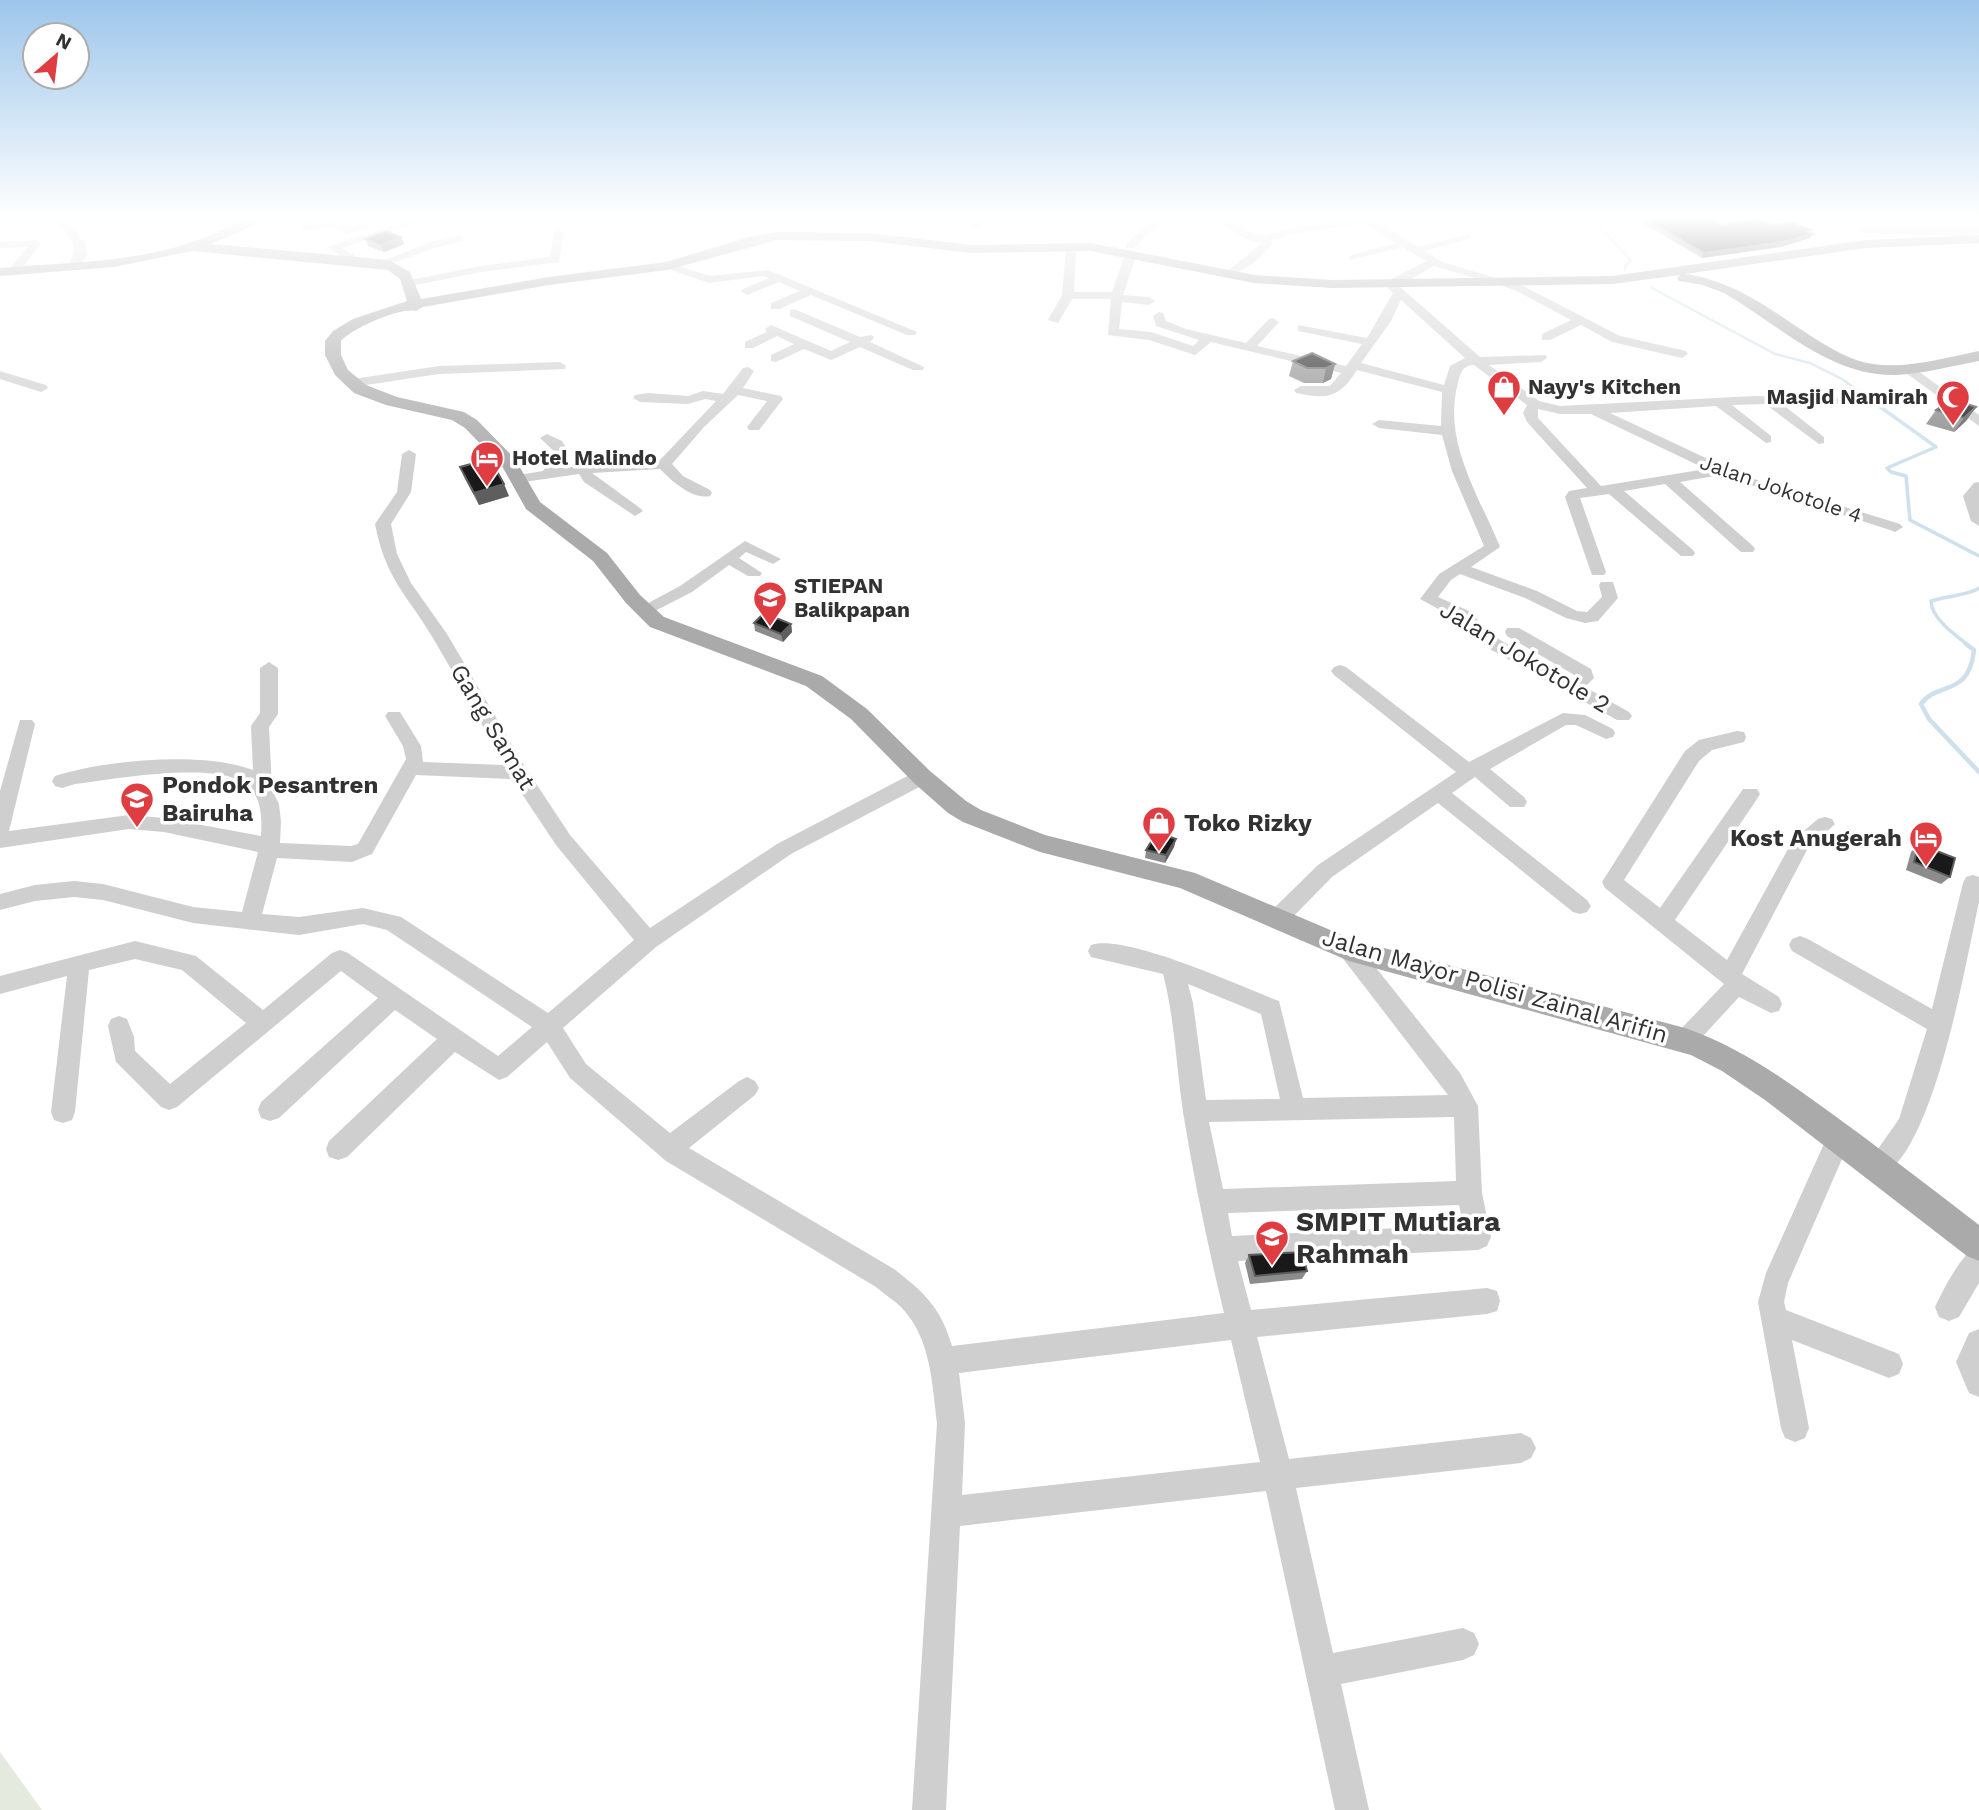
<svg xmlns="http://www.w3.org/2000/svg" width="1979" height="1810" font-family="'Work Sans',sans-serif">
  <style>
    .green { fill: #e4ebde }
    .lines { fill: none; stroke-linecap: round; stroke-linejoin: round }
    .stream-far2 { stroke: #cee0ec; stroke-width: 2.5 }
    .stream-far1 { stroke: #cee0ec; stroke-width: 3.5 }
    .stream { stroke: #cee0ec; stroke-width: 4.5 }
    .minor { fill: #cfcfcf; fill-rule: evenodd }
    .major { fill: #aaa; fill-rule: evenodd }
    .wall { fill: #8c8c8c }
    .shaded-wall { fill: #5e5e5e }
    .building { fill: #191919; stroke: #5e5e5e; stroke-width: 2 }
    .labels { text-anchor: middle; stroke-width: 7; stroke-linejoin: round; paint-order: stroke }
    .far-poi-label { font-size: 21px; font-weight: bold; fill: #323232; stroke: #fff; text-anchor: start }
    .far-street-label { font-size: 21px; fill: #323232; stroke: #fff }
    .street-label { font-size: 24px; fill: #323232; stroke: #fff }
    .poi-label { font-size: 24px; font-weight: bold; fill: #323232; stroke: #fff; text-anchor: start }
    .near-poi-label { font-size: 28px; font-weight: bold; fill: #323232; stroke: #fff; text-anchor: start }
  </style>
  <rect width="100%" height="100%" fill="#fff"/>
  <!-- green -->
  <polygon class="green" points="0,1752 42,1810 0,1810"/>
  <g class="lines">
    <!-- stream-far2 -->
    <g class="stream-far2">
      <polyline points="1593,219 1631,261 1625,266 1625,270"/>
      <polyline points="1652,288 1775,354 1810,363 1842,379 1882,408"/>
    </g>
    <!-- stream-far1 -->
    <g class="stream-far1">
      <polyline points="1879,406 1936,447 1887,468 1891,472 1906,476 1910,520 1979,556"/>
      <path d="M1968,645C1956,636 1931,618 1931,601C1943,597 1972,594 1979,588"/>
    </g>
    <!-- stream -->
    <path class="stream" d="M1966,644L1974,650C1969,698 1937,681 1921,704L1929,719L1979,772"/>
    <!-- minor -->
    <g class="minor">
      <path d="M56,219H66L86,246L87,255L77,269L67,267C82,245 69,238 56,219Z"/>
      <polygon points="232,219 244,219 234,227 232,234 224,234 224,226"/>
      <polygon points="304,219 314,219 313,224 338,221 349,227 367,223 372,226 347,234 336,227 306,231 301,228"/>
      <polygon points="413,219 426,220 342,248 355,256 350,262 342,262 343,257 327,247"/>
      <polygon points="974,219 984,219 979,228 975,229 970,226"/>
      <polygon points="1153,219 1164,219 1134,248 1126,248 1126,244"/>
      <path d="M1214,219H1227L1253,234L1265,236L1292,228L1351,219H1372L1418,247L1471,234V238L1425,251L1442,262L1523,286L1620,336L1686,351L1688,354L1682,358L1612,342L1581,325L1550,340H1542V334L1571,320L1515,290L1434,266L1399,286L1480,357L1546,355L1547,358L1541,362L1489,365L1539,401L1560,406L1755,396L1838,398V404L1833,405L1782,404L1824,437V443L1819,444L1765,404L1732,405L1771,436V442L1766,443L1716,406L1610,413L1744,476L1900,524L1903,527L1895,532L1890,530L1720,475L1680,482L1753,546L1755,549L1753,552H1741L1665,484L1624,491L1693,550L1695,553L1693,556H1681L1609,494L1580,498L1606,572L1604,575H1592L1565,497L1569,491L1587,488L1527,422L1523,413L1527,405L1474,365C1462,366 1461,372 1458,383C1442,441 1479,495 1500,547L1471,567L1537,591L1577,611L1587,612L1602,597L1599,585L1601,582H1613L1618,598L1598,621L1585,623L1566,618L1525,598L1460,574L1451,580L1438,597L1467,610L1500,640L1571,680L1576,676L1507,636L1505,632L1507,628H1519L1591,669L1594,678L1585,687L1629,712L1632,716L1629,720H1617L1488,648L1455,618L1420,599L1439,574L1484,546L1452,471L1442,435L1379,428L1372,424L1379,420L1441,426L1442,392L1357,370C1340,397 1328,400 1296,393L1294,390L1301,386H1330L1341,373L1211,342L1195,355L1149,340L1108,335L1111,299H1072L1058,323L1048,320L1062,295L1066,250L1076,252L1074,292H1112L1124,257L1130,254L1136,257L1123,295L1149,297L1155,301L1149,305L1122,302L1119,329L1151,332L1193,346L1199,340L1156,326L1153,316L1159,312L1163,313L1166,321L1186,329L1246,343L1269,319L1273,318L1279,322L1257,346L1346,366L1362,344L1298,331V325L1367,338L1393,293L1384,284L1386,282L1426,261L1403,247L1349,260V256L1396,243L1365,223L1293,234L1272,240V245L1255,262L1231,277L1225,274L1227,272L1262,243L1246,239ZM1401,300L1465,358L1450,366L1444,385L1361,363L1391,321ZM1538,409L1560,414H1591L1706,469L1601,486L1538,418Z"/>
      <polygon points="1866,228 1979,228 1979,234 1963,236 1862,233 1862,229"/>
      <polygon points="559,230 564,233 559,262 481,272 410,286 404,283 410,280 481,266 550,257 554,233"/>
      <polygon points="459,236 463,237 463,241 434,248 384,266 378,263 428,243"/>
      <polygon points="36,240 41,243 40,245 18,273 10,273 8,271 27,247 0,248 0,242"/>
      <polygon points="675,265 710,276 768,270 917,332 915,335 907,335 811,295 779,309 771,309 771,303 800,291 779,282 747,295 741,291 743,289 769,278 763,276 709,283 671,270 669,268"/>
      <polygon points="794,309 860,337 872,335 874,338 870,342 924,367 923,370 913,370 860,347 831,360 804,349 776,362 771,361 771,355 794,344 777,336 753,348 745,348 745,342 767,332 765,329 771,325 831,351 850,342 790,316 790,310"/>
      <polygon points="560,362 566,366 565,369 439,374 353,387 346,383 353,379 439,366"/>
      <polygon points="1911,366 1979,415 1979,426 1906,373 1906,367"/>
      <path d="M748,367L754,371L743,388L781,396L783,399L759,430H749L747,427L767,401L738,395L704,427L672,464L683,476L710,490L712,493L710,496C692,500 672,481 660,469L592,473L640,508L643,511L635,516L584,482L579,474L517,483L510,479L512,476L543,471L555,452L540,438L547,434L562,441L569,452L559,468L660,460L716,401L705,399L688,404L640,402L633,398L635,395L648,393L688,396L703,391L723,394L743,368Z"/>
      <polygon points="0,371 46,385 48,388 41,392 0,379"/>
      <path d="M409,450L416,454L411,492L391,524L397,554L411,583L447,634L525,767L570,835L650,928L777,844L915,772H929L932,777L929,782L791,854L656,947L563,1028L586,1064L670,1133L739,1081L747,1077L755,1081L759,1088L755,1095L689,1148L894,1269C924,1292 941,1308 952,1346L1224,1313C1208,1247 1194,1180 1183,1112C1176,1066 1175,1020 1163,974L1091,957L1088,951L1091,945C1125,933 1242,987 1279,1001L1303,1098L1448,1095L1341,956L1338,950L1341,944L1349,941L1357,944L1460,1073L1478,1106L1482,1193L1491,1237L1487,1246L1478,1250L1238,1261L1251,1310L1487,1288L1497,1291L1500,1301L1497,1311L1487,1314L1257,1337L1289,1459L1521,1433L1531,1438L1536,1448L1531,1458L1521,1463L1296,1488L1333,1653L1463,1628L1474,1633L1479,1644L1474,1655L1463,1660L1341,1684L1369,1810H1335L1266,1491L960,1526L946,1810H912L937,1423C932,1383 931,1339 902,1308C894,1300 884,1294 876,1287L666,1161L570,1078L547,1042L507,1077L499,1080L455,1052L347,1157L338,1160L329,1157L326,1149L329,1141L437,1039L395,1010L279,1118L270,1121L261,1118L258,1110L261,1102L378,998L341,971L177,1107L169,1110L161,1107L116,1062L108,1026L111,1019L119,1016L127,1019L134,1037L135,1051L170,1084L246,1023L182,970L135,959L89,970L75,1112L72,1120L63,1123L54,1120L51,1112L67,976L0,994V976L135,941L196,956L263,1010L332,953L340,950L348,953L498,1056L532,1027L387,930L363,924L299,935L193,923L103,900L74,897L35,901L0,910V894L35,885L74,881L103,884L193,907L242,912L258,852L164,832L129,829L0,848V791L20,720H32L35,724L9,831L129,815L164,818L261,836C262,818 262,798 247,785C219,760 113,779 75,784L62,788L55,786L52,781L55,776C105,760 203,751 253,770L251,726L260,713V668L269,662L278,668V714L269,727L272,790L279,804L281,822L280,843L351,846L358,844L406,759L403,746L385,716L388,712H400L421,746L423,762L504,765C481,723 458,680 433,638C406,593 386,580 375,524L397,492L402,454ZM416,775L512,779L556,845L634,940L548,1013L401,917L363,908L299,917L262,914L277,858L352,862L372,854ZM1188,984L1261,1014L1280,1099L1206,1100L1193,1003ZM1454,1117L1456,1181L1223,1189L1209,1122ZM1459,1205L1463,1225L1232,1236L1228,1213ZM1231,1340L1260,1462L962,1495L965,1423L959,1373Z"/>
      <polygon points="1979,482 1979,526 1971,521 1963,496 1974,483"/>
      <polygon points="745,541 781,559 773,564 746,552 739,558 762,573 760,576 748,576 729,565 692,592 651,613 645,614 637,609 680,586"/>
      <polygon points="1340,665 1346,667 1469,762 1563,713 1585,715 1613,729 1615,733 1613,737 1606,739 1576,725 1566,725 1490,769 1524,797 1527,802 1524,807 1510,807 1475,777 1452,793 1587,900 1591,906 1587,912 1580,914 1573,912 1438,803 1332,877 1284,926 1276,928 1268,926 1265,920 1268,914 1318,865 1456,772 1334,675 1331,671 1334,667"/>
      <polygon points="1737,731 1744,732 1746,737 1744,742 1712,750 1699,761 1624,880 1660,908 1743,789 1757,789 1760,794 1757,799 1675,920 1727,960 1793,840 1818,819 1825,817 1832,819 1835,824 1807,850 1742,974 1779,997 1782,1004 1779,1011 1771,1013 1739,997 1693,1047 1685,1050 1677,1047 1673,1040 1677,1033 1724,984 1605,888 1602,882 1685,751 1699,740"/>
      <path d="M1973,875L1979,877V902C1966,960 1934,1156 1878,1178L1869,1174L1866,1166L1899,1119L1927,1029L1792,951L1789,945L1792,939L1800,936L1808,939L1932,1009L1963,883L1966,877Z"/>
      <polygon points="1840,1125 1849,1128 1852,1136 1788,1283 1784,1302 1786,1310 1899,1354 1903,1364 1899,1374 1889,1378 1792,1340 1809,1428 1805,1438 1795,1442 1785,1438 1781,1428 1758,1302 1766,1273 1831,1128"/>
      <path d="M1979,1245V1283L1959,1317L1949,1321L1939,1317L1935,1307C1943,1290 1962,1252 1979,1245Z"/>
      <polygon points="1979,1329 1979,1397 1969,1393 1956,1362 1969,1333"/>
    </g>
    <!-- major -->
    <path class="major" d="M249,219H268L211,244L389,260L410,272L421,299L549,277L666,262L749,237L777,232L870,233L971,245L1091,243L1254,275L1332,280L1612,276L1866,240L1979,235V243L1866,248L1685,274C1736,281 1772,311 1814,338C1832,349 1851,361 1873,364C1908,369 1944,358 1979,351V361C1951,366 1923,374 1895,375C1829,376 1778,324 1724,293L1703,285L1679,281L1677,278L1680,275L1612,284L1332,288L1254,283L1091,251L971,253L870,241L777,240L667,270L549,285L423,307L416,311C401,307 352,328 341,341V355L348,370L366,385L397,397L464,412L477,420L515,459L540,502L607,553L640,595L664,617L822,676L867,709L930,771L966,801L981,810L1045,835L1195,873L1354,940L1685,1028C1737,1046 1780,1076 1824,1108C1877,1146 1928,1186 1979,1225V1261L1967,1256L1765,1100L1722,1071L1691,1055L1349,961L1180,888L1040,852L963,822L948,813L914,783L851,719L806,686L650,627L626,603L593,561L526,509L502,466L465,428L452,420L386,405L354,393L335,375L325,355V341L333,331L353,319L407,301L400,279L388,270L192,251L114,267L0,276V268C58,263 117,263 173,248C199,241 224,229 249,219Z"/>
  </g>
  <!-- wall -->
  <g class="wall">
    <polygon points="1636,219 1710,219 1722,225 1773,225 1813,234 1810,238 1780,247 1702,258"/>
    <polygon points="401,237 404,244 384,252 368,246 365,239"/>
    <polygon points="1293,361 1335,364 1331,379 1323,383 1304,383 1289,376"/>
    <polygon points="1976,407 1966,421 1954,432 1926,424 1936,410"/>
    <polygon points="460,467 509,496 479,505 465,479"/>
    <polygon points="754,623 791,624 792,632 783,642 755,631"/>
    <polygon points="1176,839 1174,847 1165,863 1145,858 1146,850"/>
    <polygon points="1919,844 1950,877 1941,884 1906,870 1911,852"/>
    <polygon points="1249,1255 1307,1271 1302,1279 1250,1284 1245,1263"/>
  </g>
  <!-- shaded-wall -->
  <g class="shaded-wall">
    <polygon points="1811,230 1809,235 1813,234 1810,238 1780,247 1702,258 1704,253"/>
    <polygon points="401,237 404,244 384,252 381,245"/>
    <polygon points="1335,364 1331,379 1323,383 1326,368"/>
    <polygon points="1976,407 1966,421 1954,432 1964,418"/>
    <polygon points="504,484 509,496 479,505 474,493"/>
    <polygon points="791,624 792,632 783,642 781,634"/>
    <polygon points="1176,839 1174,847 1165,863 1166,855"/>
  </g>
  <!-- building -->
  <g class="building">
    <polygon points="1646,219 1710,219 1722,225 1751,219 1759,219 1773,225 1792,222 1811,230 1807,231 1813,234 1782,242 1704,253"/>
    <polygon points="386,231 401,237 381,245 365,239"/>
    <polygon points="1312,353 1335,364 1326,368 1307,368 1293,361"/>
    <polygon points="1951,399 1976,407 1964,418 1936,410"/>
    <polygon points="490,459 504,484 474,493 460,467"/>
    <polygon points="764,613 791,624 781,634 754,623"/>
    <polygon points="1157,832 1176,839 1166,855 1146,850"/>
    <polygon points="1919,844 1955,858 1950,877 1914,862"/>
    <polygon points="1302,1252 1307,1271 1255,1276 1249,1255"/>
  </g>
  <!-- sky -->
  <linearGradient id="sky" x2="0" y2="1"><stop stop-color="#9dc6ea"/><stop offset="0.46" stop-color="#fff"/><stop offset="1" stop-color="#fff" stop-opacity="0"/></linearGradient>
  <rect width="1979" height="472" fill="url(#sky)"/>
  <!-- icons -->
  <defs>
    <g id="shop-pin" transform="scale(1.75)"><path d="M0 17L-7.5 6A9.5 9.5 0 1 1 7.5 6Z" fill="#e03d43" stroke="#fff"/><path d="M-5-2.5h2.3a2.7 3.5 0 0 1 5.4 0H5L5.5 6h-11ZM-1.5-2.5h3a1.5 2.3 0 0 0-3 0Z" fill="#fff"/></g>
    <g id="mosque-pin" transform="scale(1.75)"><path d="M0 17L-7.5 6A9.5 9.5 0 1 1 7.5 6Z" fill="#e03d43" stroke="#fff"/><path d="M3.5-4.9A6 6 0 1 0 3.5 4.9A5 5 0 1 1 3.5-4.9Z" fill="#fff"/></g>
    <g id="hotel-pin" transform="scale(1.75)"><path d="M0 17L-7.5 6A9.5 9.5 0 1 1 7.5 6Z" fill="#e03d43" stroke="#fff"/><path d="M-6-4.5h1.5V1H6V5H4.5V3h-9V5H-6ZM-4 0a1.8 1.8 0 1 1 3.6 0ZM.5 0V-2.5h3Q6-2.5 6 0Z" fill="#fff"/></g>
    <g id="school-pin" transform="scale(1.75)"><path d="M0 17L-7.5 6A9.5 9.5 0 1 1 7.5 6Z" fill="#e03d43" stroke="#fff"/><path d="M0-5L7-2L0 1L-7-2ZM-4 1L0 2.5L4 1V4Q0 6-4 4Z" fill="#fff"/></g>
  </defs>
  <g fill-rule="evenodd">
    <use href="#shop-pin" x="1504" y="387"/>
    <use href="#mosque-pin" x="1953" y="397"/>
    <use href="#hotel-pin" x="487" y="458"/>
    <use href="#school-pin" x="770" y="598"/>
    <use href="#school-pin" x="137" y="799"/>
    <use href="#shop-pin" x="1159" y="823"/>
    <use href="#hotel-pin" x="1926" y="838"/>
    <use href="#school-pin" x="1272" y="1237"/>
  </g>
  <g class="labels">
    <!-- far-poi labels -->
    <g class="far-poi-label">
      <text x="1528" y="394">Nayy's Kitchen</text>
      <text x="1928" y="404" text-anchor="end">Masjid Namirah</text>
      <text x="512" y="465">Hotel Malindo</text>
      <text x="794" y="593">STIEPAN<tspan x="794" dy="24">Balikpapan</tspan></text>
    </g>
    <!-- far-street labels -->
    <g class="far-street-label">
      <text transform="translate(1781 489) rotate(19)" y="7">Jalan Jokotole 4</text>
    </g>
    <!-- street labels -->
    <g class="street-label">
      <text transform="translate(1525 657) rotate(31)" y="8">Jalan Jokotole 2</text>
      <text transform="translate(493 727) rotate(59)" y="8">Gang Samat</text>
      <text transform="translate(1495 986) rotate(16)" y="8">Jalan Mayor Polisi Zainal Arifin</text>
    </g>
    <!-- poi labels -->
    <g class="poi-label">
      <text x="162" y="793">Pondok Pesantren<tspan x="162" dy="28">Bairuha</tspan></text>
      <text x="1184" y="831">Toko Rizky</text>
      <text x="1902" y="846" text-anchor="end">Kost Anugerah</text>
    </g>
    <!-- near-poi labels -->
    <g class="near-poi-label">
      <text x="1296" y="1231">SMPIT Mutiara<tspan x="1296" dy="32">Rahmah</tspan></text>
    </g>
  </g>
  <!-- north arrow -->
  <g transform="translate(56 56) rotate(28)"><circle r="33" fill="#ffffff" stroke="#adadad" stroke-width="2"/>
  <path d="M0-5L12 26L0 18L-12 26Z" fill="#e03d43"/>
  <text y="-10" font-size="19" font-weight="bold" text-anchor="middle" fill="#323232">N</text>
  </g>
</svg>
